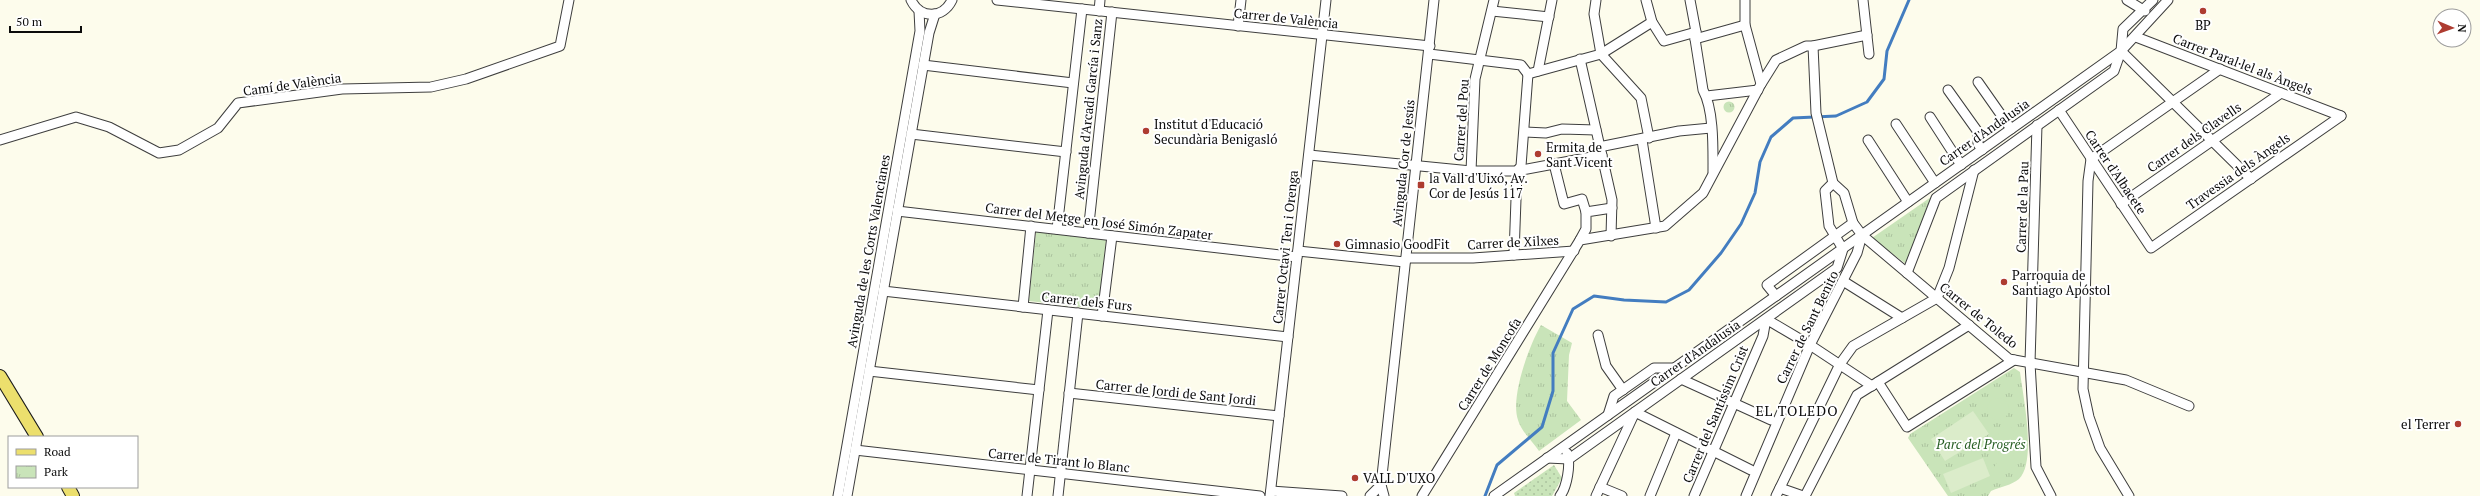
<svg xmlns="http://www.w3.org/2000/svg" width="2480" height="496" font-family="'PT Serif',serif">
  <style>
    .grass { fill: url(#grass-dots) }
    .park { fill: url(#park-tufts) }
    .garden { fill: #c9e4b9 }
    .pitch { fill: #dbecca }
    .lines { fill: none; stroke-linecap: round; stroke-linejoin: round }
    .stream { stroke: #437dc0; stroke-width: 3 }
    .minor-casing { stroke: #3e3e3e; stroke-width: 11 }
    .major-casing { stroke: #1c1c1c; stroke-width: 14 }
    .minor { stroke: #fff; stroke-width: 9 }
    .major { stroke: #ecdf6d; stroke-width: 12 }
    .poi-dot { fill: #ae3c31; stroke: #fff; stroke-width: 1.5 }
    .labels { text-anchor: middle; stroke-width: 4; stroke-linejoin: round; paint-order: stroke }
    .street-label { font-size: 13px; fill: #0b0b0b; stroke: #fff }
    .poi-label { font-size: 13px; fill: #0b0b0b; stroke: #fff; text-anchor: start }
    .park-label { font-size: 13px; font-style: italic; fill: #265d22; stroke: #fff }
    .neighbourhood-label { font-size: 14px; letter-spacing: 1px; fill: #0b0b0b; stroke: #fff }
  </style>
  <defs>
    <pattern id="grass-dots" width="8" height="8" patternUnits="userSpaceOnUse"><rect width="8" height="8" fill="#c9e4b9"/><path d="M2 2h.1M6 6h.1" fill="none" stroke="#abc29e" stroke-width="1.8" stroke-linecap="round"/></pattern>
    <pattern id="park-tufts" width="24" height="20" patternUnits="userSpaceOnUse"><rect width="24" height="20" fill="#c9e4b9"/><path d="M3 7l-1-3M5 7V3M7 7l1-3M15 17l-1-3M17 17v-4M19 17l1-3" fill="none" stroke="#abc29e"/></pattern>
  </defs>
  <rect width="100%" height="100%" fill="#fdfcec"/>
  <!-- grass -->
  <polygon class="grass" points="1554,465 1562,478 1552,496 1515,496 1514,493"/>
  <!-- park -->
  <g class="park">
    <circle cx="1729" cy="107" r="5.5"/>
    <polygon points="1931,197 1906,264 1872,238"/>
    <polygon points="1036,232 1106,240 1098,309 1029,301"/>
    <path d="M1541,325L1572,343L1569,355L1567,401L1581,420L1539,451C1533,442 1521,431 1518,420C1510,397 1529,346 1541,325Z"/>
    <path d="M2014,368L2020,372C2023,396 2037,461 2019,479C2012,485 2000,487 1991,491L1988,496H1948L1908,438L1910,434Z"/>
  </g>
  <!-- garden -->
  <g class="garden">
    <circle cx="1998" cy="409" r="11"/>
    <path d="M2010,426L2014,432L2012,447L2016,466L1990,476L1988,471C2011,462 1984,429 2010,426Z"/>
  </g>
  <!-- pitch -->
  <g class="pitch">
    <polygon points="1973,411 1989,434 1945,461 1931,439"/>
    <polygon points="1983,458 1990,476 1951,493 1943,474"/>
  </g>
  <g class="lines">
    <!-- stream -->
    <polyline class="stream" points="1485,496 1497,465 1542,427 1553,391 1553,353 1573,309 1594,296 1624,300 1666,302 1689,290 1721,253 1741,224 1755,193 1760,162 1771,137 1793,118 1836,116 1867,102 1884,79 1887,51 1909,0"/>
    <!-- minor casing -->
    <g class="minor-casing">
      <g id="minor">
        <path d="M911,0C920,19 943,19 952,0"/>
        <polyline points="997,0 1430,46"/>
        <polyline points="1596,0 1594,14 1601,54 1641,98 1649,138"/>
        <polyline points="1646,0 1652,22 1664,41 1696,32"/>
        <path d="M1690,0L1696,32L1695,39L1703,90C1714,110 1713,148 1713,172"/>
        <polyline points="1745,0 1745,25 1761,84"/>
        <polyline points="1863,0 1869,54"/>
        <polyline points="2127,0 2145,11"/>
        <polyline points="1099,11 1100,0"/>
        <polyline points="1492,11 1549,17"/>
        <polyline points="1238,26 1241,0"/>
        <polyline points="2136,37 2341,116"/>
        <polyline points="1695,39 1745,25"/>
        <polyline points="1813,46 1816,113 1833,183 1844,193 1853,223"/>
        <polyline points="2121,51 2251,179"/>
        <polyline points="1429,54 1521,65 1528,74"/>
        <polyline points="1580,59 1612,200 1611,236"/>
        <polyline points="923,65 1073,83"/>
        <polyline points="1538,71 1552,0"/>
        <polyline points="1528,74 1601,54 1652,22"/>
        <polyline points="1978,82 2011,129"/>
        <polyline points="1948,90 1978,132 1978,144 1982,150"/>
        <polyline points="1707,96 1758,90"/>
        <polyline points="2059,110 2151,248 2341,116"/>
        <polyline points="1930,117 1961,165"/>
        <polyline points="1896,124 1935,183"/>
        <polyline points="2037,125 2030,363 2036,467 2051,496"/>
        <polyline points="1525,132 1546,133 1562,129 1596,130"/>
        <polyline points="911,134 1066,152"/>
        <polyline points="0,140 76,117 109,127 159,153 179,150 218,128 238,103 342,89 431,87 466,79 560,46 569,0"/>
        <polyline points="1642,140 1656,228"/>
        <polyline points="1868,140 1908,202"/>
        <polyline points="1599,147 1679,131 1711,128"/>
        <polyline points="1309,155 1471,171 1517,171 1602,155"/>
        <polyline points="2091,159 2088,181 2083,389 2089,417 2100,448 2129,496"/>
        <polyline points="2091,159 2220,69"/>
        <polyline points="1554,164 1564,204 1582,199 1586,212"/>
        <polyline points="1471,171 1475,79 1494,0"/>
        <polyline points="1517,171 1521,166 1528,74"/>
        <polyline points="2121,204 2281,93"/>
        <polyline points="897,211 1297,257"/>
        <polyline points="1057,229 1082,9"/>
        <polyline points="1088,233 1112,12"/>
        <polyline points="1580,240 1586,229 1586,212 1612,208"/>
        <polyline points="1298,251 1405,262"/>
        <polyline points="1514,255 1517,171"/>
        <polyline points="1406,258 1473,258 1574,251"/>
        <polyline points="1907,273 1936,198 2114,71 2121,51 2123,29 2153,0"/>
        <polyline points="1843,281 1902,318"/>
        <polyline points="883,291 1288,337"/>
        <polyline points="1776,296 1767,285 1853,223 1862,235 2009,359 2126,380 2189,406"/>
        <polyline points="1023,307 1031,226"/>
        <polyline points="1102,316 1112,236"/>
        <polyline points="1598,335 1606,366 1623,390"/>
        <polyline points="869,371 1039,390"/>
        <polyline points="1681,379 1771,420"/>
        <polyline points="1878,382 1907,427 2014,360"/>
        <polyline points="1069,393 1279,416"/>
        <polyline points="1608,415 1614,396 1654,368 1674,368"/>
        <polyline points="855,450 1260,496"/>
        <polyline points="1547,458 1569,459 1837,268 1843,249 1829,226 1825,191 1833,183"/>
        <polyline points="1600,487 1622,496"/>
        <polyline points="1780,488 1803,496"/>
        <polyline points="1271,491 1342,496"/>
        <polyline points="838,496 920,31 919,11"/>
        <polyline points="847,496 929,33 935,14"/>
        <polyline points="1027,496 1048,310"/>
        <polyline points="1058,496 1078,313"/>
        <polyline points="1270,496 1326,0"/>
        <polyline points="1370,496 1381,485"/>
        <polyline points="1384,496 1381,485 1434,0"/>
        <polyline points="1422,496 1580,240 1665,226 1703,193 1761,84 1776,60 1806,46 1813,46 1867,35"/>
        <polyline points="1494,496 2121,51 2168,0"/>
        <path d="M1560,496C1567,487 1571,464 1567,453"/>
        <polyline points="1596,496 1635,412 1751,470"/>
        <polyline points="1650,496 1676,433"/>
        <polyline points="1694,496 1763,336 1766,319 1810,345 1872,386"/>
        <polyline points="1746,496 1810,345 1857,253 1862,235"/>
        <polyline points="1776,496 1840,364 1853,346 1937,298 1949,268 1974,170"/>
        <polyline points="1805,496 1857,395 1969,325"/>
      </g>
    </g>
    <!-- major casing -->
    <g class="major-casing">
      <g id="major">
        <polyline points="0,376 37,437"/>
        <polyline points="68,487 73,496"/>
      </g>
    </g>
    <!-- minor -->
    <use href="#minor" class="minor"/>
    <!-- major -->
    <use href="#major" class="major"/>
  </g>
  <!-- markers -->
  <g class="poi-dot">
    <circle cx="2203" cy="11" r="4"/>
    <circle cx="1146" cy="131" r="4"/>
    <circle cx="1538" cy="154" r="4"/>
    <rect x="1417" y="181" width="8" height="8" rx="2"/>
    <circle cx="1337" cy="244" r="4"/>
    <circle cx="2004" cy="282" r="4"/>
    <circle cx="2458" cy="424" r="4"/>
    <circle cx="1355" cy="478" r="4"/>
  </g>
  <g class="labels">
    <!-- street labels -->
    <g class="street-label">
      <text transform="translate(1286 18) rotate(6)" y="5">Carrer de València</text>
      <text transform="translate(2243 64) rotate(21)" y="5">Carrer Paral·lel als Àngels</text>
      <text transform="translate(292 84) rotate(-8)" y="5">Camí de València</text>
      <text transform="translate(1088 109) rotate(-84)" y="5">Avinguda d'Arcadi García i Sanz</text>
      <text transform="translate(1461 120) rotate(-86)" y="5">Carrer del Pou</text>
      <text transform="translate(1984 132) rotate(-35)" y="5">Carrer d'Andalusia</text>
      <text transform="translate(2194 137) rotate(-35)" y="5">Carrer dels Clavells</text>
      <text transform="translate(1403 163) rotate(-84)" y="5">Avinguda Cor de Jesús</text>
      <text transform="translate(2238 171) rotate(-35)" y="5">Travessia dels Àngels</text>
      <text transform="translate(2116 172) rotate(56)" y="5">Carrer d'Albacete</text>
      <text transform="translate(2022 207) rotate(-88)" y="5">Carrer de la Pau</text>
      <text transform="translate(1099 221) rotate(7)" y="5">Carrer del Metge en José Simón Zapater</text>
      <text transform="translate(1513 242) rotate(-3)" y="5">Carrer de Xilxes</text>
      <text transform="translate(1285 247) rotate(-84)" y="5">Carrer Octavi Ten i Orenga</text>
      <text transform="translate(868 251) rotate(-80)" y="5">Avinguda de les Corts Valencianes</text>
      <text transform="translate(1087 301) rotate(6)" y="5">Carrer dels Furs</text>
      <text transform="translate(1979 315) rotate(39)" y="5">Carrer de Toledo</text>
      <text transform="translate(1807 327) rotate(-64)" y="5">Carrer de Sant Benito</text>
      <text transform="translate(1695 353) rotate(-35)" y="5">Carrer d'Andalusia</text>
      <text transform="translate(1489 364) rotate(-58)" y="5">Carrer de Moncofa</text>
      <text transform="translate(1176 392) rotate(6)" y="5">Carrer de Jordi de Sant Jordi</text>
      <text transform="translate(1715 414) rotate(-67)" y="5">Carrer del Santíssim Crist</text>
      <text transform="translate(1059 460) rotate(6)" y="5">Carrer de Tirant lo Blanc</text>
    </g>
    <!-- poi labels -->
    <g class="poi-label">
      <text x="2203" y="30" text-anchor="middle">BP</text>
      <text x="1154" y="129">Institut d'Educació<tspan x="1154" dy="15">Secundària Benigasló</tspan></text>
      <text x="1546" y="152">Ermita de<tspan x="1546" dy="15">Sant Vicent</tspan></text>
      <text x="1429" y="183">la Vall d'Uixó, Av.<tspan x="1429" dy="15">Cor de Jesús 117</tspan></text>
      <text x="1345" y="249">Gimnasio GoodFit</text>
      <text x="2012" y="280">Parroquia de<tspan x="2012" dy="15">Santiago Apóstol</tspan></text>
      <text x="2450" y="429" text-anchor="end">el Terrer</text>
      <text x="1363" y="483">VALL D'UXO</text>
    </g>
    <!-- park labels -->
    <g class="park-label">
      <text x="1981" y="449">Parc del Progrés</text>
    </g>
    <!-- neighbourhood labels -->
    <g class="neighbourhood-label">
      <text x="1797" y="416">EL TOLEDO</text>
    </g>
  </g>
  <!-- legend -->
  <rect x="8" y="436" width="130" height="52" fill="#ffffff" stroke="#9d9d9d"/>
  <rect x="16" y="449" width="20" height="6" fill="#ecdf6d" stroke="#9d9d9d"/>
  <text x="44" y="456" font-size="12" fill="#0b0b0b">Road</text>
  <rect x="16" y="466" width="20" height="12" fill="url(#park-tufts)" stroke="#9d9d9d"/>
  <text x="44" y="476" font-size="12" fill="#0b0b0b">Park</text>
  <!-- north arrow -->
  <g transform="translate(2452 28) rotate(92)"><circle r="19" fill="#ffffff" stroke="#9d9d9d"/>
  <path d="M0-3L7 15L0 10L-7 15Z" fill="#ae3c31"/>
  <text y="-6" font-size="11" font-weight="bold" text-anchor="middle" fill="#0b0b0b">N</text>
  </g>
  <!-- scale -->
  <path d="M10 26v6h71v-6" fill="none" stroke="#0b0b0b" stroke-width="2"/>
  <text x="16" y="26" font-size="12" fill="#0b0b0b" stroke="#ffffff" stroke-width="3" paint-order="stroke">50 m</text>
</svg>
